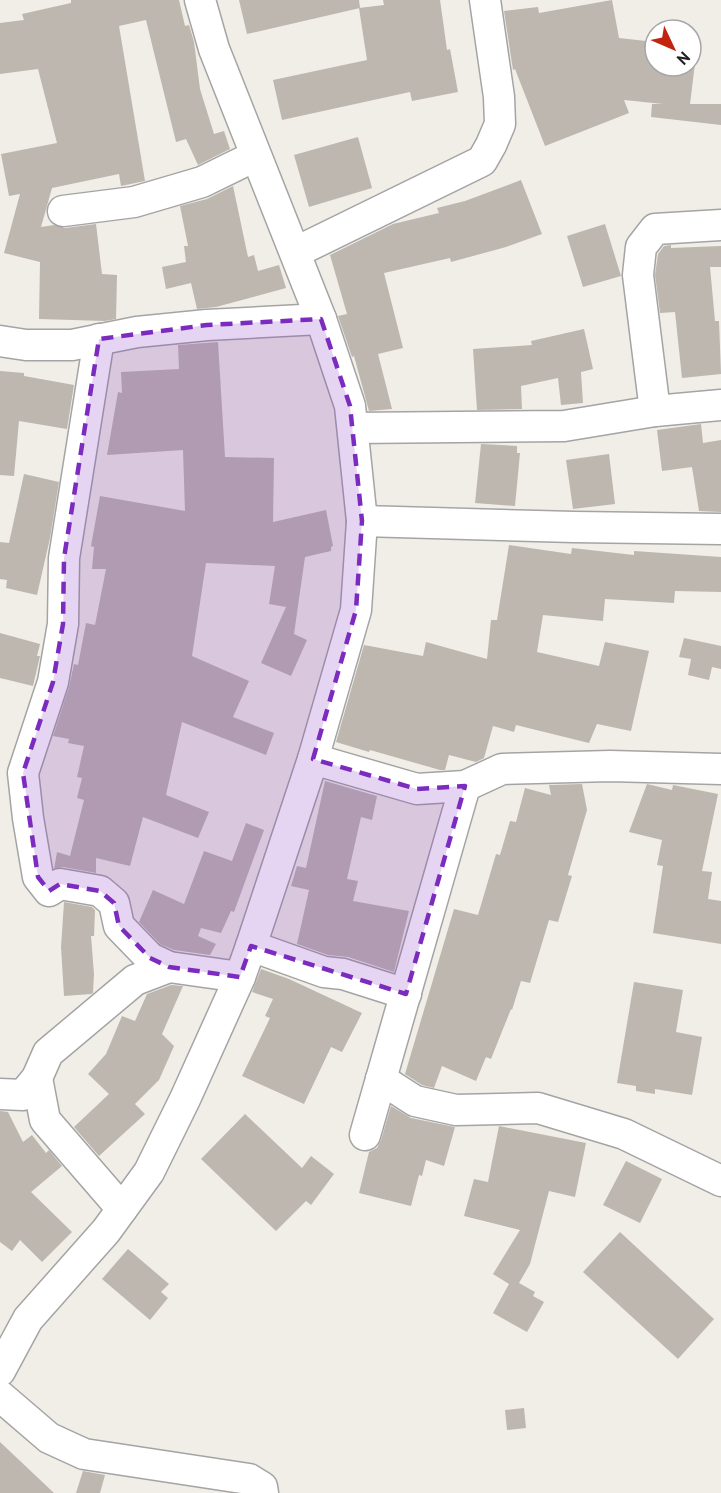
<svg xmlns="http://www.w3.org/2000/svg" width="721" height="1493" font-family="'PT Sans',sans-serif">
  <style>
    .building { fill: #bdb7b0 }
    .lines { fill: none; stroke-linecap: round; stroke-linejoin: round }
    .street-casing { stroke: #a4a4a4; stroke-width: 33 }
    .street { stroke: #fff; stroke-width: 30 }
    .marked { fill: #7b2cbf; fill-opacity: 0.2; stroke: #7b2cbf; stroke-width: 4.5; stroke-dasharray: 12 8; stroke-linejoin: round }
  </style>
  <rect width="100%" height="100%" fill="#f0eee7"/>
  <!-- building -->
  <g class="building">
    <polygon points="71,0 179,0 185,26 189,25 194,42 200,89 214,134 224,131 230,149 198,165 186,139 176,142 146,20 119,26 145,181 121,186 119,174 52,188 41,227 54,225 65,228 96,224 102,274 117,275 116,319 105,321 39,319 40,262 4,253 20,194 9,196 1,154 57,143 38,69 0,74 0,23 24,20 22,14 71,3"/>
    <polygon points="239,0 359,0 360,8 247,34"/>
    <polygon points="383,0 440,0 447,50 450,49 458,92 412,101 410,92 282,120 273,80 367,60 359,8 384,5"/>
    <polygon points="612,0 619,38 655,42 655,66 691,66 691,46 697,47 690,104 721,104 721,125 651,117 652,104 663,104 624,100 629,113 545,146 515,69 513,70 504,11 538,7 539,13"/>
    <polygon points="358,137 372,188 309,207 294,155"/>
    <polygon points="521,180 542,234 506,247 451,262 450,258 384,273 403,348 378,354 392,409 369,411 354,356 352,357 338,316 347,314 330,255 393,224 439,213 437,208 465,201"/>
    <polygon points="233,186 248,257 254,255 258,271 279,265 286,288 216,307 197,309 191,283 166,289 162,267 186,262 184,246 188,246 180,206 207,199"/>
    <polygon points="605,224 621,276 583,287 567,236"/>
    <polygon points="671,245 671,248 721,246 721,267 710,267 715,321 719,321 721,374 682,378 675,312 660,313 655,275 658,254 664,246"/>
    <polygon points="584,329 593,369 581,372 583,403 561,405 558,378 521,386 522,409 477,410 473,349 532,345 531,341"/>
    <polygon points="218,342 225,457 274,458 273,522 326,510 333,546 331,547 331,551 305,557 294,634 307,640 291,676 261,663 286,607 269,604 275,566 206,563 192,656 249,681 233,717 274,733 266,755 182,722 166,795 209,812 198,838 143,817 130,866 96,858 96,873 63,867 54,869 57,852 70,856 84,800 77,798 82,778 77,777 84,746 68,743 69,739 53,736 69,687 74,664 78,665 86,623 95,625 106,569 92,569 94,547 91,546 100,496 185,511 183,450 107,455 118,392 122,393 121,372 179,369 178,345"/>
    <polygon points="0,371 24,373 24,376 74,385 67,429 19,421 14,476 0,475"/>
    <polygon points="701,424 703,443 721,440 721,512 699,511 692,467 662,471 657,430"/>
    <polygon points="481,444 517,446 517,453 520,453 515,506 475,503"/>
    <polygon points="609,454 615,504 573,509 566,460"/>
    <polygon points="24,474 59,482 50,538 37,595 6,588 7,580 0,579 0,542 9,543"/>
    <polygon points="509,545 571,554 572,548 634,555 634,551 721,557 721,592 675,591 674,603 605,599 603,621 543,615 537,652 599,666 605,642 649,651 631,731 597,724 589,743 516,725 514,732 493,726 484,758 476,762 449,755 445,770 440,770 370,750 369,752 336,742 364,645 423,656 426,642 487,659 491,620 497,620"/>
    <polygon points="0,633 40,644 37,656 40,656 33,686 0,678"/>
    <polygon points="684,638 721,646 721,669 712,667 709,680 688,675 691,659 679,657"/>
    <polygon points="325,781 377,796 372,820 361,817 347,879 358,881 353,901 409,911 394,972 348,957 328,955 297,944 309,890 291,886 297,866 306,868"/>
    <polygon points="582,784 587,810 568,875 572,876 558,922 549,920 530,983 521,981 512,1010 511,1009 491,1059 486,1057 476,1081 442,1066 434,1088 422,1085 405,1074 454,909 478,915 496,854 500,855 510,821 516,822 525,788 551,795 549,785"/>
    <polygon points="647,784 672,790 673,785 718,794 702,871 712,872 708,899 721,901 721,944 653,933 663,866 657,865 662,840 629,832"/>
    <polygon points="246,823 264,830 234,912 231,911 221,933 201,928 198,936 216,944 210,955 174,950 160,944 139,922 153,890 184,904 204,851 232,861"/>
    <polygon points="64,902 92,907 95,910 94,936 91,936 94,974 93,993 91,994 64,996 61,947"/>
    <polygon points="261,969 289,979 362,1013 342,1052 331,1047 304,1104 242,1076 270,1018 265,1016 273,999 252,992"/>
    <polygon points="634,982 683,990 676,1032 702,1037 692,1095 655,1089 655,1094 636,1091 636,1086 617,1083"/>
    <polygon points="171,985 183,986 162,1034 174,1046 159,1080 135,1104 145,1114 99,1156 74,1127 109,1094 88,1074 106,1054 122,1016 135,1021 147,994"/>
    <polygon points="391,1106 411,1118 455,1127 444,1166 426,1160 422,1176 419,1175 411,1206 359,1193 369,1152 377,1148 381,1140"/>
    <polygon points="0,1111 8,1112 23,1142 32,1135 46,1153 49,1150 62,1166 31,1192 72,1232 42,1262 20,1240 12,1251 0,1242"/>
    <polygon points="245,1114 302,1168 311,1156 334,1174 311,1205 306,1201 276,1231 201,1159"/>
    <polygon points="499,1126 586,1143 575,1197 549,1191 530,1264 519,1283 535,1292 533,1296 544,1302 527,1332 493,1313 509,1284 493,1274 520,1230 464,1216 474,1179 488,1182"/>
    <polygon points="626,1161 662,1179 640,1223 603,1205"/>
    <polygon points="620,1232 714,1319 678,1359 583,1272"/>
    <polygon points="128,1249 169,1284 161,1292 168,1298 150,1320 102,1279"/>
    <polygon points="524,1408 526,1428 507,1430 505,1410"/>
    <polygon points="0,1442 54,1493 0,1493"/>
    <polygon points="83,1471 105,1475 100,1493 76,1493"/>
  </g>
  <g class="lines">
    <!-- street casing -->
    <g class="street-casing">
      <g id="street">
        <polyline points="63,211 134,202 202,182 255,156"/>
        <polyline points="296,252 482,161 491,145 500,124 499,97 485,0"/>
        <polyline points="99,339 64,558 63,624 53,682 23,773 28,818 38,877 49,891 60,884 100,891 114,903 119,926 150,958 169,967 240,977"/>
        <polyline points="0,341 26,345 72,345 137,332 207,325 321,319"/>
        <polyline points="655,411 638,275 641,247 655,229 721,225"/>
        <polyline points="353,428 564,426 655,411 721,405"/>
        <polyline points="362,521 574,527 721,529"/>
        <polyline points="313,759 417,789 465,786 502,769 610,766 721,769"/>
        <polyline points="251,946 324,972 343,974 406,994"/>
        <polyline points="37,1078 45,1120 122,1209"/>
        <polyline points="381,1079 415,1101 456,1110 538,1108 624,1134 721,1181"/>
        <polyline points="0,1094 23,1095 37,1078 48,1053 135,980 169,967"/>
        <polyline points="365,1135 465,786"/>
        <polyline points="0,1371 28,1319 106,1231 149,1172 185,1099 240,977 251,946 313,759 356,610 362,521 350,406 321,319 214,49 200,0"/>
        <polyline points="0,1396 49,1438 84,1454 249,1479 262,1487 263,1493"/>
      </g>
    </g>
    <!-- street -->
    <use href="#street" class="street"/>
  </g>
  <!-- marked area -->
  <path class="marked" d="M321,319L350,406L362,521L356,610L313,759L417,789L465,786L406,994L251,946L240,977L169,967L150,958L119,926L114,903L100,891L60,884L49,891L38,877L23,773L53,682L63,624L64,558L99,339L207,325Z"/>
  <!-- north arrow -->
  <g transform="translate(673 48) rotate(134)"><circle r="28" fill="#ffffff" stroke="#a6a6a6" stroke-width="1.5"/>
  <path d="M0-4.5L10 22L0 15L-10 22Z" fill="#c1240f"/>
  <text y="-9" font-size="16" font-weight="bold" text-anchor="middle" fill="#202020">N</text>
  </g>
</svg>
